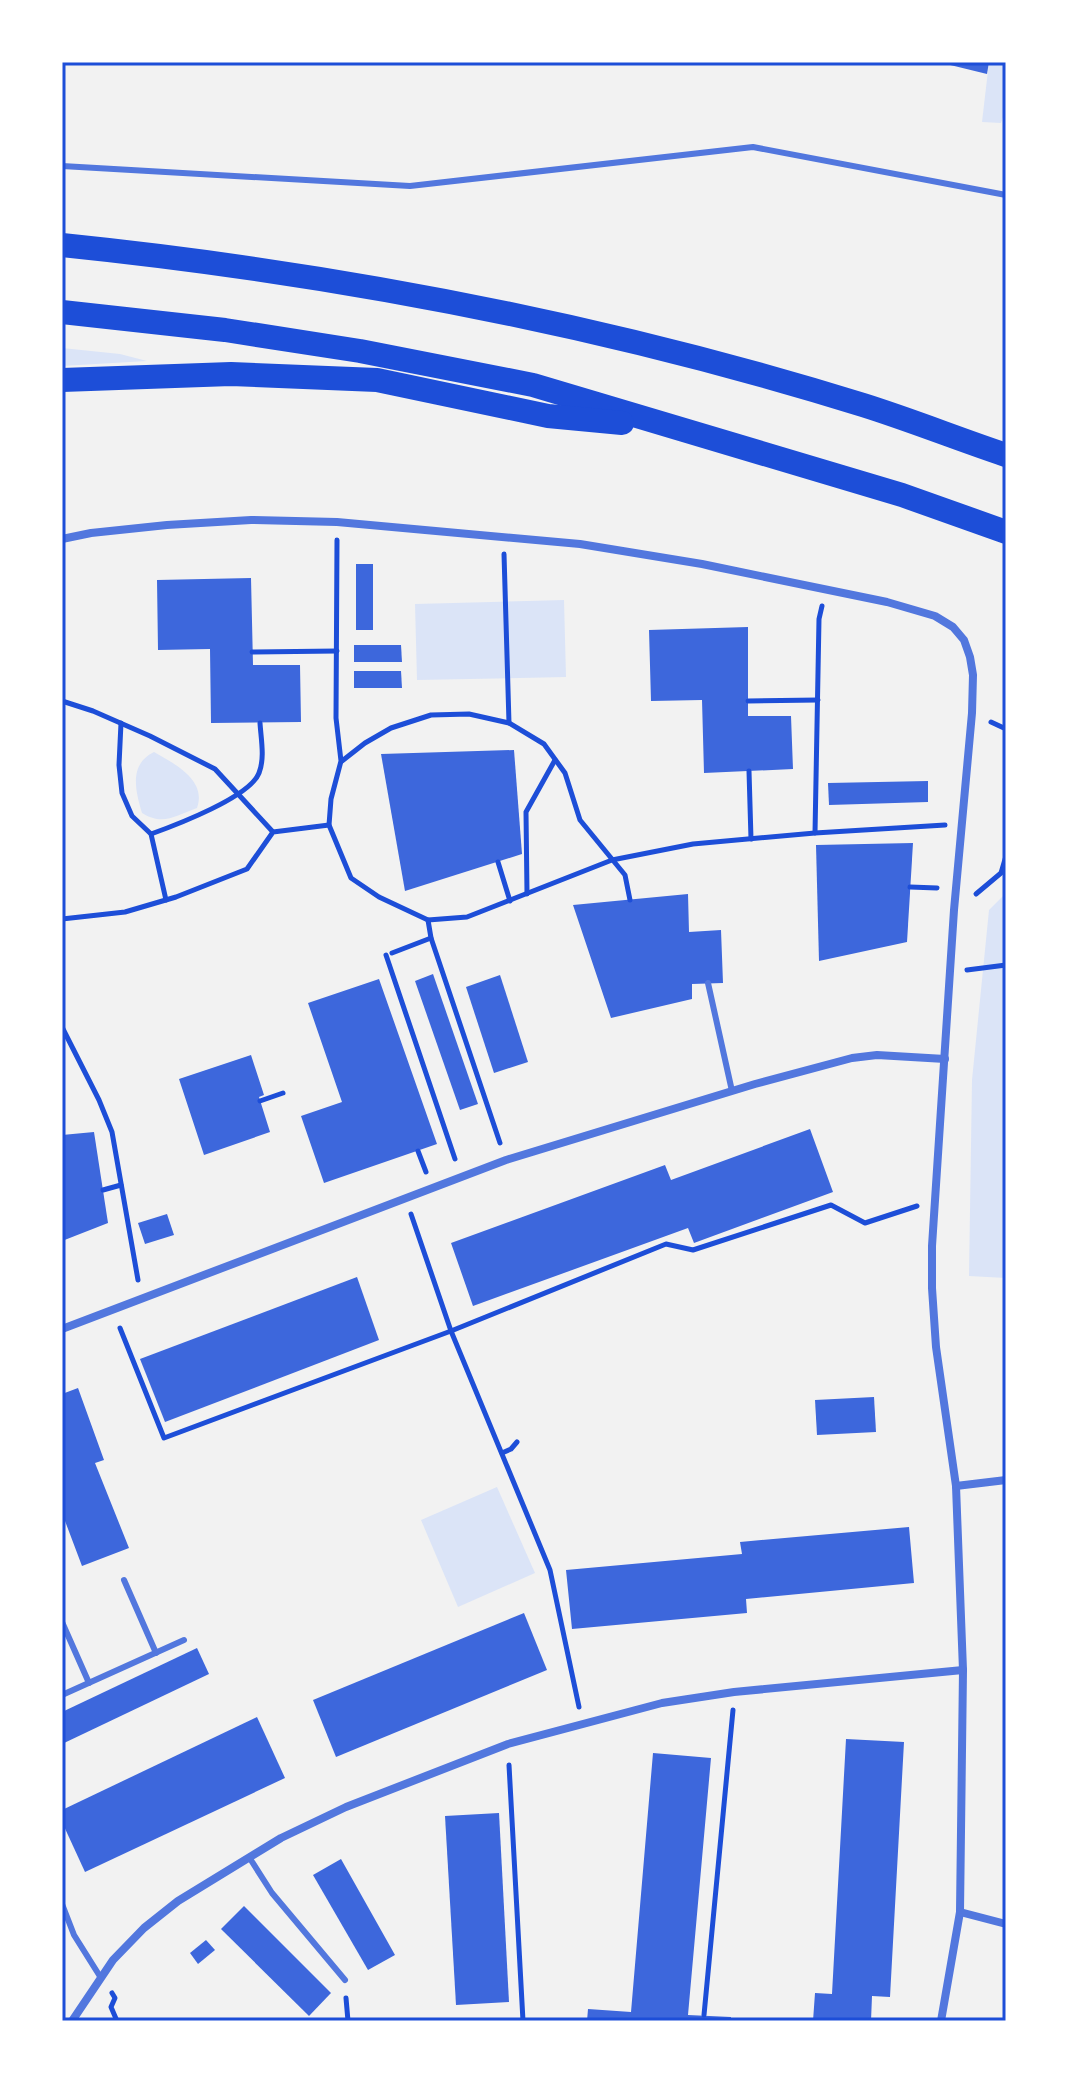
<svg xmlns="http://www.w3.org/2000/svg" width="1068" height="2083" font-family="Mulish,sans-serif">
  <style>
    .green { fill: #dbe4f7 }
    .building { fill: #3d67dc }
    .lines { fill: none; stroke-linecap: round; stroke-linejoin: round }
    .path { stroke: #1d4ed8; stroke-width: 5 }
    .service { stroke: #5277de; stroke-width: 6 }
    .minor { stroke: #5277de; stroke-width: 8 }
    .motorway { stroke: #1d4ed8; stroke-width: 24 }
    .neatline { fill: none; stroke: #1d4ed8; stroke-width: 3 }
  </style>
  <rect width="100%" height="100%" fill="#f2f2f2"/>
  <!-- green -->
  <g class="green">
    <polygon points="989,62 1006,62 1006,108 1001,123 982,122"/>
    <polygon points="62,348 120,354 147,361 62,366"/>
    <polygon points="564,600 566,677 417,680 415,604"/>
    <path d="M154,752C175,764 207,780 197,808C175,816 163,826 142,813C135,790 129,764 154,752Z"/>
    <polygon points="1006,893 1006,1278 969,1276 972,1080 989,910"/>
    <polygon points="497,1487 535,1573 458,1607 421,1520"/>
  </g>
  <!-- building -->
  <g class="building">
    <polygon points="938,62 989,62 987,74"/>
    <rect x="356" y="564" width="17" height="66"/>
    <polygon points="251,578 253,665 300,665 301,722 211,723 210,649 158,650 157,580"/>
    <polygon points="748,627 748,716 791,716 793,769 704,773 702,700 651,701 649,630"/>
    <polygon points="354,645 401,645 402,662 354,662"/>
    <polygon points="354,671 401,671 402,688 354,688"/>
    <polygon points="514,750 522,854 405,891 381,754"/>
    <polygon points="928,781 928,802 829,805 828,783"/>
    <polygon points="913,843 907,942 819,961 816,845"/>
    <polygon points="688,894 689,932 721,930 723,983 692,984 692,999 611,1018 573,905"/>
    <polygon points="433,974 478,1104 460,1110 415,981"/>
    <polygon points="500,975 528,1062 494,1073 466,987"/>
    <polygon points="379,979 437,1144 324,1183 301,1116 342,1102 308,1003"/>
    <polygon points="251,1055 264,1095 259,1097 270,1132 204,1155 179,1079"/>
    <polygon points="810,1129 833,1192 694,1243 688,1228 473,1306 451,1243 665,1165 671,1180"/>
    <polygon points="94,1132 108,1223 62,1241 62,1135"/>
    <polygon points="167,1214 174,1235 145,1244 138,1223"/>
    <polygon points="357,1277 379,1340 165,1422 140,1359"/>
    <polygon points="78,1388 104,1460 95,1463 129,1548 82,1566 62,1513 62,1394"/>
    <polygon points="874,1397 876,1432 817,1435 815,1400"/>
    <polygon points="909,1527 914,1583 746,1599 747,1613 572,1629 566,1570 742,1554 740,1542"/>
    <polygon points="524,1613 547,1670 336,1757 313,1700"/>
    <polygon points="197,1648 209,1674 62,1744 62,1712"/>
    <polygon points="257,1717 285,1778 85,1872 62,1822 62,1810"/>
    <polygon points="846,1739 904,1742 890,1997 872,1996 871,2021 813,2021 815,1993 832,1994"/>
    <polygon points="653,1753 711,1758 688,2015 731,2017 731,2021 587,2021 588,2009 631,2012"/>
    <polygon points="499,1813 509,2002 456,2005 445,1816"/>
    <polygon points="341,1859 395,1955 368,1970 313,1875"/>
    <polygon points="244,1906 331,1993 309,2016 221,1929"/>
    <polygon points="206,1940 215,1950 198,1964 190,1953"/>
  </g>
  <g class="lines">
    <!-- path -->
    <g class="path">
      <polyline points="337,540 336,718 341,761 331,799 329,825 351,878 379,897 428,920 467,917 612,860 693,844 815,833 945,825"/>
      <polyline points="504,554 509,723"/>
      <polyline points="252,652 337,651"/>
      <polyline points="62,701 93,711 150,736 215,769 273,832"/>
      <polyline points="748,701 818,700"/>
      <polyline points="991,722 1006,729"/>
      <polyline points="121,723 119,765 122,793 132,816 151,834 166,900"/>
      <polyline points="342,761 365,743 391,728 431,715 469,714 509,723 544,744 565,773 580,820 625,875 630,900"/>
      <polyline points="749,771 751,839"/>
      <polyline points="815,833 819,619 822,606"/>
      <path d="M151,834C176,825 250,797 259,773C265,758 261,739 260,723"/>
      <polyline points="498,862 510,901"/>
      <polyline points="910,887 937,888"/>
      <polyline points="527,894 526,812 555,760"/>
      <polyline points="976,894 1001,873 1006,856"/>
      <polyline points="62,919 125,912 176,897 247,869 273,832 329,825"/>
      <polyline points="428,920 431,938 500,1143"/>
      <polyline points="392,953 431,938"/>
      <polyline points="386,955 455,1159"/>
      <polyline points="967,970 1006,965"/>
      <polyline points="62,1027 99,1100 112,1132 138,1280"/>
      <polyline points="260,1101 283,1093"/>
      <polyline points="418,1151 426,1172"/>
      <polyline points="103,1190 121,1185"/>
      <polyline points="411,1214 451,1331 550,1570 579,1707"/>
      <polyline points="120,1328 164,1438 451,1331 666,1244 693,1250 831,1205 865,1223 917,1206"/>
      <polyline points="502,1453 511,1449 517,1442"/>
      <polyline points="509,1765 523,2021"/>
      <polyline points="112,1993 115,1998 111,2007 117,2021"/>
      <polyline points="346,1998 348,2021"/>
      <polyline points="704,2015 733,1710"/>
      <polyline points="394,2021 410,2021"/>
    </g>
    <!-- service -->
    <g class="service">
      <polyline points="62,166 410,186 753,147 1006,195"/>
      <polyline points="708,983 732,1091"/>
      <polyline points="124,1580 156,1653"/>
      <polyline points="62,1622 89,1683"/>
      <polyline points="62,1695 184,1640"/>
      <polyline points="249,1857 272,1893 345,1980"/>
      <polyline points="62,1904 74,1935 101,1978"/>
    </g>
    <!-- minor -->
    <g class="minor">
      <polyline points="62,539 91,533 167,525 251,520 337,522 580,544 702,564 887,602 935,616 953,627 964,640 970,657 973,675 972,713 954,910 932,1246 932,1288 936,1347 956,1486 963,1670 960,1912 941,2021"/>
      <polyline points="62,1329 506,1160 755,1084 852,1058 877,1055 945,1059"/>
      <polyline points="956,1486 1006,1480"/>
      <polyline points="960,1912 1006,1924"/>
      <polyline points="72,2021 113,1960 144,1928 178,1901 281,1838 346,1807 508,1744 662,1703 734,1692 963,1670"/>
    </g>
    <!-- motorway -->
    <g class="motorway">
      <path d="M62,245C334,273 602,324 863,405C911,420 958,439 1006,455"/>
      <polyline points="62,312 225,330 360,351 533,385 902,495 1006,532"/>
      <polyline points="62,380 231,374 377,380 548,416 622,423"/>
    </g>
  </g>
  <!-- border -->
  <rect width="1068" height="2083" fill="none" stroke="#ffffff" stroke-width="128"/>
  <rect x="64" y="64" width="940" height="1955" class="neatline"/>
</svg>
